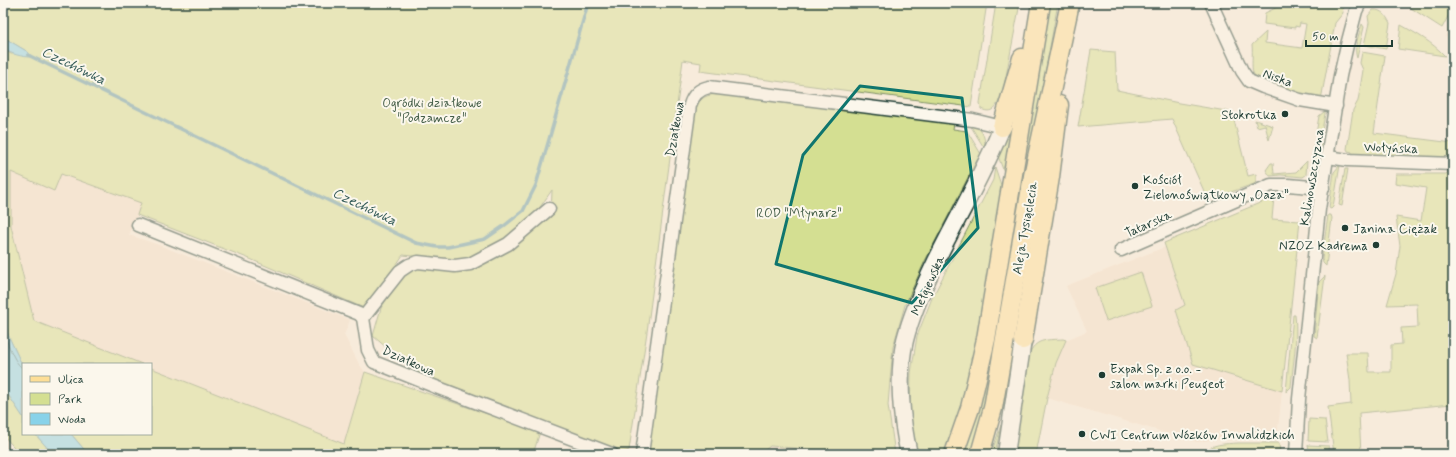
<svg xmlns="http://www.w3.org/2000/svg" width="1456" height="457" font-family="Mynerve,sans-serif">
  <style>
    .built { fill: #f2ddc7 }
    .green { fill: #d4df92; stroke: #7a8e63 }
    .water { fill: #88d2e9; stroke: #5e96a1 }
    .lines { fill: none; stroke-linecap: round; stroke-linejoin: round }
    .shore { stroke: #49797c; stroke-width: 1 }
    .stream { stroke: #5e96a1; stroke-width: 3.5 }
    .street-casing { stroke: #1f3d34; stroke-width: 15 }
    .secondary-casing { stroke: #1f3d34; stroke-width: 19 }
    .primary-casing { stroke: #1f3d34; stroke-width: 21 }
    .street { stroke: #fbf7ec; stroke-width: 12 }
    .secondary { stroke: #fbf7ec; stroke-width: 16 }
    .primary { stroke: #fdde96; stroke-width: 18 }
    .marked { fill: none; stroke: #0f766e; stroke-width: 3; stroke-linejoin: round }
    .poi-dot { fill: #1f3d34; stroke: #fbf7ec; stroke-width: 1.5 }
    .labels { text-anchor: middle; stroke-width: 4; stroke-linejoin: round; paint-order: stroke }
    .street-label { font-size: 13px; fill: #1f3d34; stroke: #fbf7ec }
    .park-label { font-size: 13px; fill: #435d47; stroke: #fbf7ec }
    .poi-label { font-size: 13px; fill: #1f3d34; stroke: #fbf7ec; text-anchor: start }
    .water-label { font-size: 14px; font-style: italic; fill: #345b58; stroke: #fbf7ec }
  </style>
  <rect width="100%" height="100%" fill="#f7ebdb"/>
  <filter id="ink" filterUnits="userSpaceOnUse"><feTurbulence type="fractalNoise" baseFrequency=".025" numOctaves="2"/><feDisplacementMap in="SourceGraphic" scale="8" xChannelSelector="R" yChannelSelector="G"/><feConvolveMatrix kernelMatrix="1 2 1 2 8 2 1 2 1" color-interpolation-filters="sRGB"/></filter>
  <g filter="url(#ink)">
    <!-- built -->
    <g class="built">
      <polygon points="1453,21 1453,42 1445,36"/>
      <polygon points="11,172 54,191 61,174 142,203 129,235 156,244 350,320 344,335 359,364 365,372 344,445 151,368 151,364 142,364 34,321 11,226"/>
      <polygon points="1165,247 1185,305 1176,310 1193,364 1282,391 1277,438 1217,439 1197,442 1047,398 1056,363 1066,340 1087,331 1066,286"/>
      <polygon points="770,446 861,454 760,454"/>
    </g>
    <!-- green -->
    <g class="green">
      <polygon points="3,3 987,3 971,107 700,71 701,63 683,60 647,332 629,450 622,453 416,373 373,336 381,308 403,273 412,267 471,269 484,263 551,217 552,190 529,223 505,242 458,263 429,258 403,255 366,309 250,259 137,215 141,203 61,174 54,191 11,172 11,226 34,321 142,364 23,364 23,367 8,335 3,310 3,49 11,54 28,52 3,37"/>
      <path d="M996,3H1020L1003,92C998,102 995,116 981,109L980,103Z"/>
      <polygon points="1049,3 1058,3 1026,178 1020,177"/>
      <path d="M1286,3H1339L1342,6L1343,13L1335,23L1321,100C1306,97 1260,87 1253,73C1251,67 1253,52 1252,45L1266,32L1265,43L1302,48L1306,24L1300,23L1299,27L1295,26V28L1264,24L1265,13Z"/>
      <polygon points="1403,3 1453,3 1453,7 1442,28"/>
      <path d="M1373,10C1382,9 1386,16 1390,23L1386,49L1364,45L1369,23L1368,16Z"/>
      <path d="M1362,24L1364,27L1357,58C1353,48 1359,35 1362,24Z"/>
      <path d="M1401,25C1417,34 1432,42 1445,56L1398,49Z"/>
      <polygon points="1091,50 1115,52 1117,90 1179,103 1232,112 1248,176 1256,174 1256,182 1254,184 1208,200 1172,119 1078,127"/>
      <polygon points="1362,52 1385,56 1374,133 1453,143 1453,159 1352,155 1352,152 1348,151 1347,149 1353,110 1358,101 1363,70 1360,63"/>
      <path d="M716,94L954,123L953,129L967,131L981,154L979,160H977L925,261L905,305L893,347L888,405L895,454H861L770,446L760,454H651L649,450L694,113C699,99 702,96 716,94Z"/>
      <polygon points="1325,111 1325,114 1321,136 1318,136 1316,134 1319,116"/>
      <polygon points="1013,120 1005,175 998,156"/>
      <polygon points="1255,120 1273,126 1269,140 1265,125 1257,127"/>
      <path d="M970,125C982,127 985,136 985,146H983Z"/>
      <path d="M1316,143H1321C1319,154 1320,175 1308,180L1311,172L1314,144Z"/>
      <polygon points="1307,161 1306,175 1303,177 1281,175 1270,176 1266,170 1271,163 1273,163 1274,174 1296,172"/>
      <polygon points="1340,165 1333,207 1331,209 1329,208 1334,172"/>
      <polygon points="995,167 1002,188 984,304 969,383 947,454 916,454 910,414 911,373 917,336 932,298 993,180"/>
      <polygon points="1345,169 1348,169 1342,206 1339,205"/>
      <polygon points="1450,170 1453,170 1452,404 1359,413 1361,454 1334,454 1328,407 1351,404 1350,380 1346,353 1368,353 1369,372 1391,372 1391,345 1402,344 1401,328 1418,327 1417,304 1387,305 1396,274 1400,246 1396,217 1421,221 1426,188 1395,183 1396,174 1446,174"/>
      <polygon points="1274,197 1272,219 1300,221 1282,391 1193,364 1176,310 1185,305 1164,243"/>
      <polygon points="1016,199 1022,200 993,377 973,454 962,454 986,375 1001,303"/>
      <polygon points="1328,215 1331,215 1332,218 1326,266 1323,263 1322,259"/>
      <polygon points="1141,272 1152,306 1106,321 1095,288"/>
      <polygon points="1325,276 1317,338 1314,336 1319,282"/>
      <path d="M1293,315H1295C1298,339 1293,363 1291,387L1286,392Z"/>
      <path d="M1063,339L1066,340L1056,363L1047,398L1036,454H1014L1030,352C1037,338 1049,340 1063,339Z"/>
      <polygon points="151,368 344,444 365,372 540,432 533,454 88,454 71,434 151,434"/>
      <polygon points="3,387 23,417 23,434 35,434 53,454 20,454 3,435"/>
      <polygon points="1309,419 1325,420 1328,442 1308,441"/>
      <polygon points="1001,425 995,454 991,454"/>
      <path d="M1238,443H1279L1280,454H1228L1224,452L1222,454H1203C1210,443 1226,444 1238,443Z"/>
      <polygon points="1308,445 1329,446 1330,454 1310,454"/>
    </g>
    <!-- water -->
    <g class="water">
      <path d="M3,37L28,52L32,57C21,57 12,54 3,49Z"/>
      <polygon points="3,310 8,335 23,367 23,417 3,387"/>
      <polygon points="35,434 71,434 88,454 53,454"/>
    </g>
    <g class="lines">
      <!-- shore -->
      <path class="shore" d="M3,329C5,337 15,366 23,368"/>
      <!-- stream -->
      <polyline class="stream" points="28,55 416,243 437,247 448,247 485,239 504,226 523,211 536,185 588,3"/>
      <!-- street casing -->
      <g class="street-casing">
        <g id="street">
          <polyline points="1211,3 1242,71 1249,81 1263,87 1300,100 1336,106"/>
          <polyline points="1328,157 1348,160 1453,164"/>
          <polyline points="138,225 359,314 363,318 368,350 374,362 436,387 612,454"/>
          <polyline points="1121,250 1271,185 1288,185 1323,188"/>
          <polyline points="363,318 400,271 409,265 418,262 455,266 470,264 508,244 549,209"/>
          <path d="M642,454L690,105C693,95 699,89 709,87L973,120L1002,127"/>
          <polyline points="1296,454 1299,399 1319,209 1340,76 1347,45 1356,11 1360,3"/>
        </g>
      </g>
      <!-- secondary casing -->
      <g class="secondary-casing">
        <g id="secondary">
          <path d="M909,454C901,420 897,373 905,340C912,312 924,286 936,261C958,216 984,173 1002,127"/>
          <polyline points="1006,454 1023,340"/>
        </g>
      </g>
      <!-- primary casing -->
      <g class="primary-casing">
        <g id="primary">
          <polyline points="1002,127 1022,58"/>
          <polyline points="1023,340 1050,177 1059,105"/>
          <polyline points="954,454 970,408 986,339 1041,3"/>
          <polyline points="980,454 993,408 1033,176 1070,3"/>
        </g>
      </g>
      <!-- street -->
      <use href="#street" class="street"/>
      <!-- secondary -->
      <use href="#secondary" class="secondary"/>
      <!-- primary -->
      <use href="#primary" class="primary"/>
    </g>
  </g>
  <!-- marked area -->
  <path d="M0 0H1456V457H0ZM860,86L962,98L978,228L912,303L776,264L803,155Z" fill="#f7ebdb" fill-opacity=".55" fill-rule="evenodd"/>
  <path class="marked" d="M860,86L962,98L978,228L912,303L776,264L803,155Z"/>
  <!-- markers -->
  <g class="poi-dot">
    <circle cx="1285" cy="114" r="4"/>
    <circle cx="1135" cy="186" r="4"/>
    <circle cx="1345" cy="228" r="4"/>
    <circle cx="1376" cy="245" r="4"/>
    <circle cx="1102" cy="375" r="4"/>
    <circle cx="1082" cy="434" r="4"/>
  </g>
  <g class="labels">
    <!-- street labels -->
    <g class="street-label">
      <text transform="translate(1278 77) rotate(20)" y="5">Niska</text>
      <text transform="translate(674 129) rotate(-80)" y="5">Działkowa</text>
      <text transform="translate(1391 147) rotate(2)" y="5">Wołyńska</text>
      <text transform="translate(1311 177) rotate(-81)" y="5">Kalinowszczyzna</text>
      <text transform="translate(1148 223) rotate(-24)" y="5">Tatarska</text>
      <text transform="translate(1024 228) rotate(-80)" y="5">Aleja Tysiąclecia</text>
      <text transform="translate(927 285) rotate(-66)" y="5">Mełgiewska</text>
      <text transform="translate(409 360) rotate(24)" y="5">Działkowa</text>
    </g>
    <!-- park labels -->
    <g class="park-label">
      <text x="432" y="107">Ogródki działkowe<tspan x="432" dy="15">"Podzamcze"</tspan></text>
      <text x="799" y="217">ROD "Młynarz"</text>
    </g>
    <!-- poi labels -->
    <g class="poi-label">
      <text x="1277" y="119" text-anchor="end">Stokrotka</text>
      <text x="1143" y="184">Kościół<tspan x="1143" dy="15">Zielonoświątkowy „Oaza”</tspan></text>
      <text x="1353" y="233">Janina Ciężak</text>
      <text x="1368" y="250" text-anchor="end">NZOZ Kadrema</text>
      <text x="1110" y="373">Expak Sp. z o.o. -<tspan x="1110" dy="15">salon marki Peugeot</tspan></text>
      <text x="1090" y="439">CWI Centrum Wózków Inwalidzkich</text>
    </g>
    <!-- water labels -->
    <g class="water-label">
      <text transform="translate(74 65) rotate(26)" y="5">Czechówka</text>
      <text transform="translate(365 206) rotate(26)" y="5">Czechówka</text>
    </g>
  </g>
  <!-- margin -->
  <rect width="1456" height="457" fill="none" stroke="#fbf7ec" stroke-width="16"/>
  <rect x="8" y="8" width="1440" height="441" fill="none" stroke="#1f3d34" stroke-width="1.5" filter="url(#ink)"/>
  <!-- legend -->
  <rect x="22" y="363" width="130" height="72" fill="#fbf7ec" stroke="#a3ada2"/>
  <rect x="30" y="376" width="20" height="6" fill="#fdde96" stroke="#a3ada2"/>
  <text x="58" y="383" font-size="12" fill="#1f3d34">Ulica</text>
  <rect x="30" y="393" width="20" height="12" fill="#d4df92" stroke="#a3ada2"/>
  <text x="58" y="403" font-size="12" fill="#1f3d34">Park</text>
  <rect x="30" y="413" width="20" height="12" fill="#88d2e9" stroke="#a3ada2"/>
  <text x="58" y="423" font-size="12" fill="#1f3d34">Woda</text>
  <!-- scale -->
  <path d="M1306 40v6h86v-6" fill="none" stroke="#1f3d34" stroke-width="2"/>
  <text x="1312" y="40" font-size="12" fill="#1f3d34" stroke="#fbf7ec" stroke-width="3" paint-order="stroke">50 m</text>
</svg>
